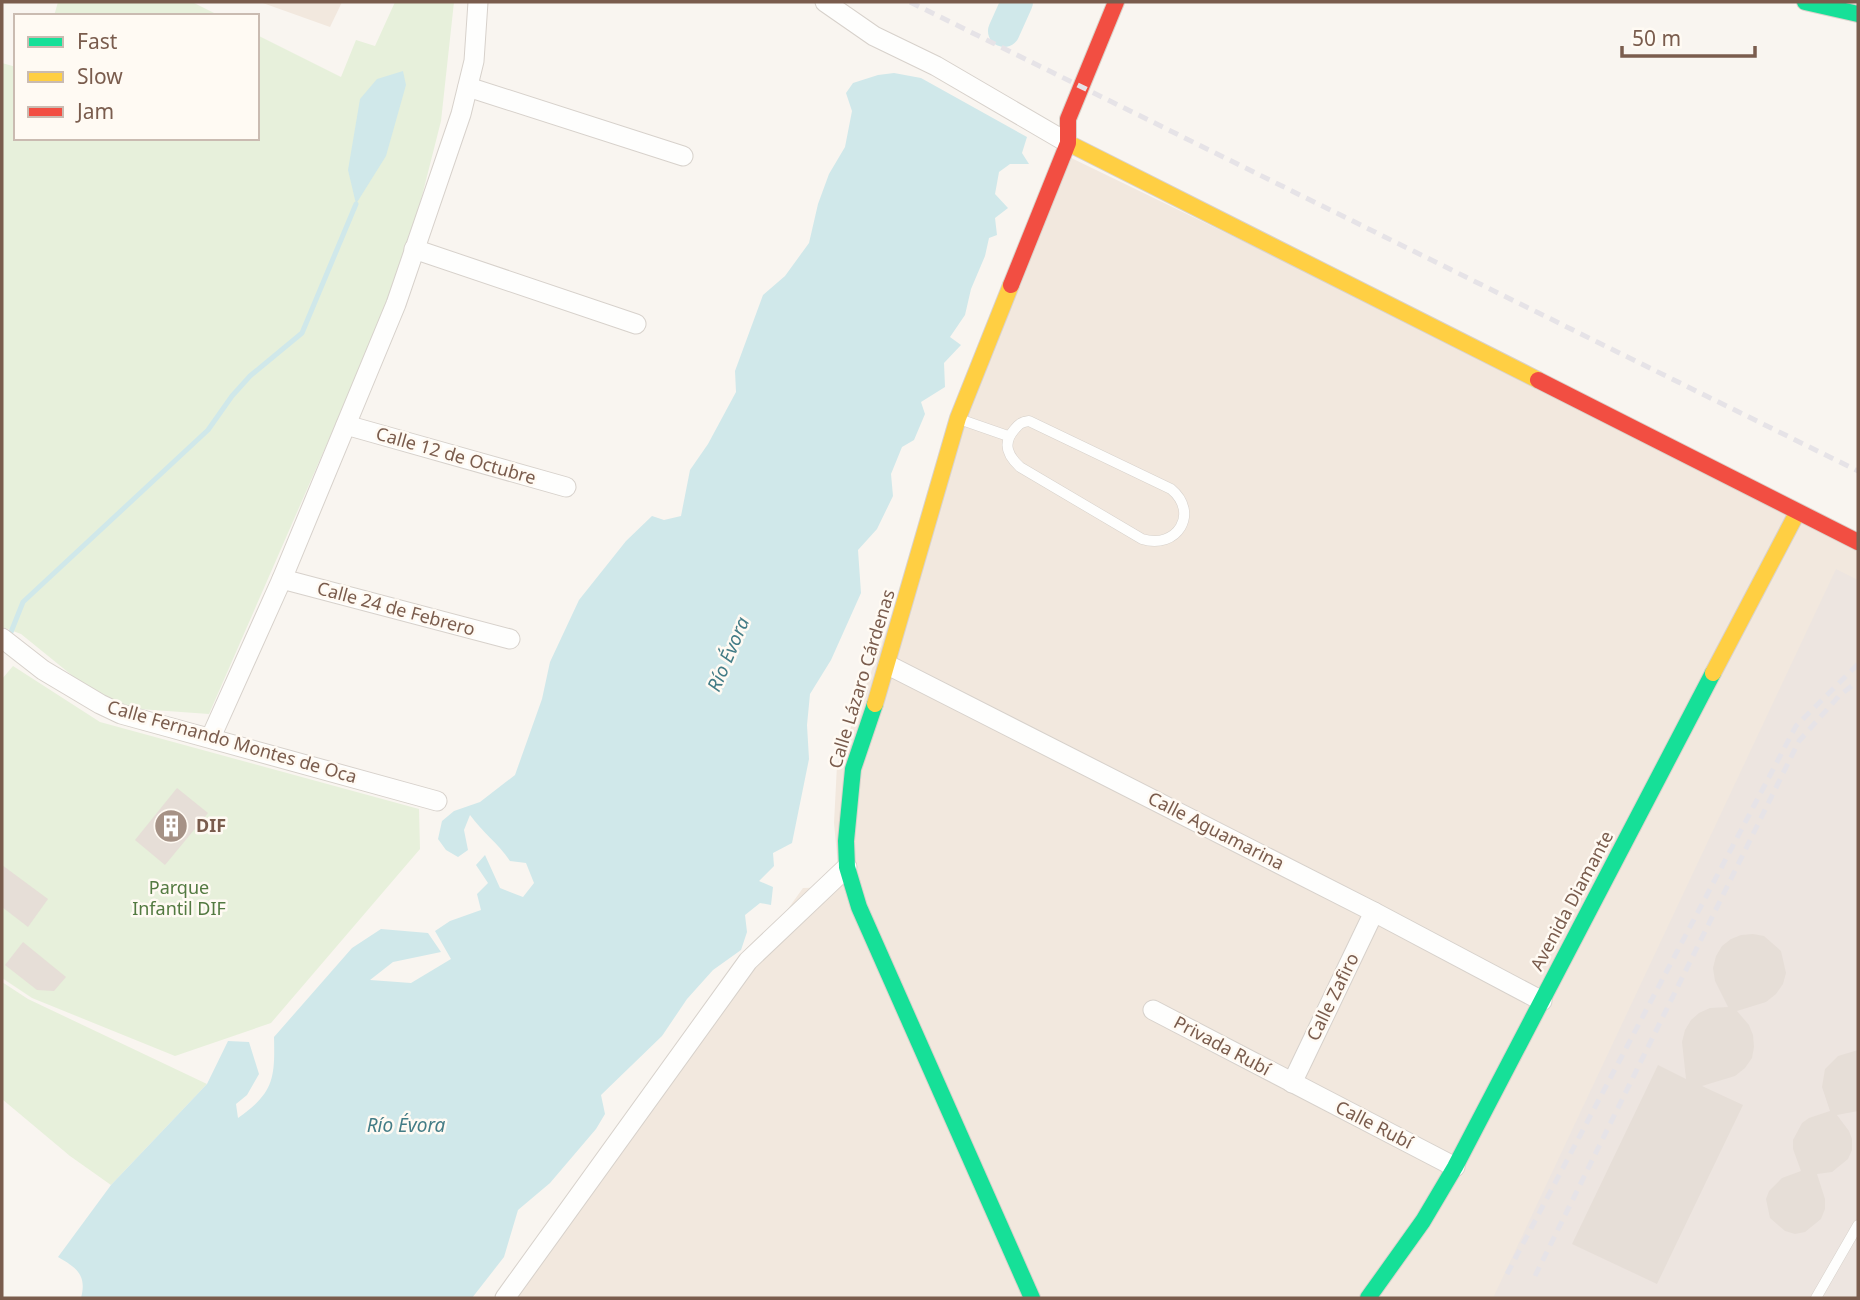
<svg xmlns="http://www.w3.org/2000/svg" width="1860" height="1300" font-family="'Noto Sans',sans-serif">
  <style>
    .residential { fill: #f2e8de }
    .industrial { fill: #ede5e0 }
    .green { fill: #e7f0db }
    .water { fill: #d0e8ea }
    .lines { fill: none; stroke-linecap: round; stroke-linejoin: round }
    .stream { stroke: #d0e8ea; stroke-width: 5 }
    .river { stroke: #d0e8ea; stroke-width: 32 }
    .building { fill: #e6ded7 }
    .lane-casing { stroke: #d7d1cb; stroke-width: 11 }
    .street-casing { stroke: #d7d1cb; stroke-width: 21 }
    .fast-casing { stroke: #d9d2cb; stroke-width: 18 }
    .slow-casing { stroke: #d9d2cb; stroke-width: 18 }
    .jam-casing { stroke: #d9d2cb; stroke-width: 18 }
    .lane { stroke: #fefefd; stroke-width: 10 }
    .street { stroke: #fefefd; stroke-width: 19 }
    .fast { stroke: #16e098; stroke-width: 16 }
    .slow { stroke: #ffcf43; stroke-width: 16 }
    .jam { stroke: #f24e42; stroke-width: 16 }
    .rail { stroke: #e6e3e7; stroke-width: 5; stroke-dasharray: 10 7; stroke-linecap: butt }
    .labels { text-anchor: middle; stroke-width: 5; stroke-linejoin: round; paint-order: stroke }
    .street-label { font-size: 18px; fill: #7a5c4d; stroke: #fffaf3 }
    .poi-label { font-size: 18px; font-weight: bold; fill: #7a5c4d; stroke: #fffaf3; text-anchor: start }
    .park-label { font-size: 18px; fill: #537a41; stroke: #fffaf3 }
    .water-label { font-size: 19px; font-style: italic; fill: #437c86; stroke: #fffaf3 }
  </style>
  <rect width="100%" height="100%" fill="#f9f5f0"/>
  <!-- residential -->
  <g class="residential">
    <polygon points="260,2 342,2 330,27"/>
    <polygon points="1061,153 1858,539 1858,1298 508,1298 803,888 840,887 834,823 837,765"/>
  </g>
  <!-- industrial -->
  <polygon class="industrial" points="1836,569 1858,580 1858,1298 1493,1298"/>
  <!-- green -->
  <g class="green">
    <polygon points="58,2 192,2 220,16 54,16"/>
    <polygon points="395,2 454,2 441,121 404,267 209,714 111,707 21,634 2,627 2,63 16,67 16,138 257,138 257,35 341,77 356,40 375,46"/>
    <polygon points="13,666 100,722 419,809 420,849 271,1023 175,1056 32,998 2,978 2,679"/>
    <polygon points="2,982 28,999 207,1084 111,1185 70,1156 2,1099"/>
  </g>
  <!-- water -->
  <g class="water">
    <polygon points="403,71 406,85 386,156 356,204 348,170 360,99 377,79"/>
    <path d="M894,73L921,78L1027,137L1022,153L1029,164H1010L999,172L995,194L1008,208L995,218L997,235L989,238L985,256L971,289L965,315L950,337L961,345L944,363L945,387L921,402L925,414L914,440L902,447L891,474L893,496L877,529L858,550L861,593L831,660L810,694L807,725L809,759L792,843L773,853L774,866L759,881L773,887L771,905L760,903L745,915L747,932L741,950L713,970L687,999L662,1036L601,1095L605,1114L596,1129L550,1183L518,1210L504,1257L472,1298H81C87,1275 77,1268 58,1257L111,1185L207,1084L228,1041L249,1042L259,1074L247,1095L236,1104L238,1118C274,1093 275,1078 274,1037L352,948L381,929L428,933L441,952L393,962L370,980L411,983L451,959L435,931L450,921L481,910L477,894L488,883L476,865L485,855L500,888L523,897L534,883L526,863L510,861C497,842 483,833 470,815L464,830L468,850L458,857L446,850L438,839L442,821L454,811L480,802L515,775L542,699L550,662L579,600L626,541L652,516L664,520L681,516L690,470L708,444L736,392L735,371L763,295L785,276L809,243L818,204L829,174L845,147L852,111L846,93L853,83L878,75Z"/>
  </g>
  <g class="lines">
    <!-- stream -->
    <polyline class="stream" points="9,637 23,602 208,430 232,396 250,376 302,333 356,204"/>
    <!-- river -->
    <polyline class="river" points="1004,31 1017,2"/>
  </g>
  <!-- building -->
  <g class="building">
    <polygon points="177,788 208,813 165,865 135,840"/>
    <polygon points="2,865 48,899 28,927 2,907"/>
    <polygon points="1753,934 1764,936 1781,951 1786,973 1783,984 1776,994 1766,1002 1737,1011 1749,1025 1753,1035 1754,1047 1752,1058 1745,1068 1735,1076 1702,1086 1743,1105 1657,1284 1572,1244 1658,1065 1686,1079 1682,1042 1685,1030 1691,1020 1699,1013 1710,1008 1728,1007 1715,981 1713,968 1716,956 1722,946 1731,939 1741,935"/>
    <polygon points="23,942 66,977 54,991 37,990 5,965"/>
    <polygon points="1858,1050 1858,1111 1837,1115 1849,1131 1852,1139 1852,1150 1848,1159 1832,1172 1817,1174 1825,1199 1825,1209 1821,1219 1805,1232 1795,1234 1785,1231 1770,1218 1766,1199 1769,1191 1782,1178 1801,1171 1793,1149 1793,1140 1802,1123 1809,1118 1830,1111 1822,1087 1825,1069 1838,1056"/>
  </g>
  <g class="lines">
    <!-- lane casing -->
    <g class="lane-casing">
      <g id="lane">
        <polyline points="959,419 1008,436"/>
        <path d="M1029,421L1171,489C1200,513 1177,550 1142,539L1020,467C1008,456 1002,444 1014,430C1019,424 1021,422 1029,421Z"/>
        <polyline points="1816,1298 1858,1225"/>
      </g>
    </g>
    <!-- street casing -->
    <g class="street-casing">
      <g id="street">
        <polyline points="825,2 874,36 936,66 1068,143"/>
        <polyline points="468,87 683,156"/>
        <polyline points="414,249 636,324"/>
        <polyline points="346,425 566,487"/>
        <polyline points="282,579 510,639"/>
        <polyline points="2,638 43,670 100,704 121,714 437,801"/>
        <polyline points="888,665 1374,912 1542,1001"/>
        <polyline points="211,737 282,579 396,304 461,114 474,61 478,2"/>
        <polyline points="1153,1010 1455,1167"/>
        <polyline points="1292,1083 1374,912"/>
        <polyline points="505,1298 748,961 847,867"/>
      </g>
    </g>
    <!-- fast casing -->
    <g class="fast-casing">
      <g id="fast">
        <polyline points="1805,2 1858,14"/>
        <polyline points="875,704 853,769 846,841 847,867 859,907 1032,1298"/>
        <polyline points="1368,1298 1423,1221 1455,1167 1713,673"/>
      </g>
    </g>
    <!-- slow casing -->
    <g class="slow-casing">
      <g id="slow">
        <polyline points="1068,143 1538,380"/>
        <polyline points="1713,673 1797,513"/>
        <polyline points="875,704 958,418 1011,285"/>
      </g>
    </g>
    <!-- jam casing -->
    <g class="jam-casing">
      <g id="jam">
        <polyline points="1011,285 1068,143 1068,119 1116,2"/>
        <polyline points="1538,380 1858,542"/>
      </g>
    </g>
    <!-- lane -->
    <use href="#lane" class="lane"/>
    <!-- street -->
    <use href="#street" class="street"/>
    <!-- fast -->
    <use href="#fast" class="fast"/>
    <!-- slow -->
    <use href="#slow" class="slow"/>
    <!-- jam -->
    <use href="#jam" class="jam"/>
    <!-- rail -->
    <g class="rail">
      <polyline points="910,2 1858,471"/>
      <polyline points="1507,1274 1796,726 1858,664"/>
      <polyline points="1535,1276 1799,741 1839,696 1858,681"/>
    </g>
  </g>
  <!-- icons -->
  <defs>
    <g id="building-disc" transform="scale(1.75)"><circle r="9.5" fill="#a69286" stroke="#fffaf3"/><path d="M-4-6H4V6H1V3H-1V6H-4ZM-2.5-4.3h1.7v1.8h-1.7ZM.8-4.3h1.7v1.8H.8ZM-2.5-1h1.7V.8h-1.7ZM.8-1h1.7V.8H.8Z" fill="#fff"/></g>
  </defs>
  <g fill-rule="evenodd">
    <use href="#building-disc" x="171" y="826"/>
  </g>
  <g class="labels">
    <!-- street labels -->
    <g class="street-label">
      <text transform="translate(456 456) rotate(16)" y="6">Calle 12 de Octubre</text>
      <text transform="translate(396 609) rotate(15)" y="6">Calle 24 de Febrero</text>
      <text transform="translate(862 679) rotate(-73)" y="6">Calle Lázaro Cárdenas</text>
      <text transform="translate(232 742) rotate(16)" y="6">Calle Fernando Montes de Oca</text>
      <text transform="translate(1216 831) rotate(27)" y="6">Calle Aguamarina</text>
      <text transform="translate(1572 901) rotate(-62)" y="6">Avenida Diamante</text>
      <text transform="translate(1333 997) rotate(-64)" y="6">Calle Zafiro</text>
      <text transform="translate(1222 1046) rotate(28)" y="6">Privada Rubí</text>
      <text transform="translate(1374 1125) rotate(27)" y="6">Calle Rubí</text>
    </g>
    <!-- poi labels -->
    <g class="poi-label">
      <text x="196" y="832">DIF</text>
    </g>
    <!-- park labels -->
    <g class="park-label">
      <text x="179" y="894">Parque<tspan x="179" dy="21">Infantil DIF</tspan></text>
    </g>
    <!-- water labels -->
    <g class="water-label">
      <text transform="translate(728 654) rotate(-67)" y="7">Río Évora</text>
      <text x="406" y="1132">Río Évora</text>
    </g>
  </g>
  <!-- border -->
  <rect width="1860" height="1300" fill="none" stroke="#7a5c4d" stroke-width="7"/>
  <!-- legend -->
  <rect x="14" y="14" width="245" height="126" fill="#fffaf3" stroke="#cabbb1" stroke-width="2"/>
  <rect x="28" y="37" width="35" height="10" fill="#16e098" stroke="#cabbb1" stroke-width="2"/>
  <text x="77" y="49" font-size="21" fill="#7a5c4d">Fast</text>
  <rect x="28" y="72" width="35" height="10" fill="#ffcf43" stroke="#cabbb1" stroke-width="2"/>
  <text x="77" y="84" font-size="21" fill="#7a5c4d">Slow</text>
  <rect x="28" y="107" width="35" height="10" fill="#f24e42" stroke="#cabbb1" stroke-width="2"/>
  <text x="77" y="119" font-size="21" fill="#7a5c4d">Jam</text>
  <!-- scale -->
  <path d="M1622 46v10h133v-10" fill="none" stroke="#7a5c4d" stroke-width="3.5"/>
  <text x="1632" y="46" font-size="21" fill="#7a5c4d" stroke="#fffaf3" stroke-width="5" paint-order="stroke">50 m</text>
</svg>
